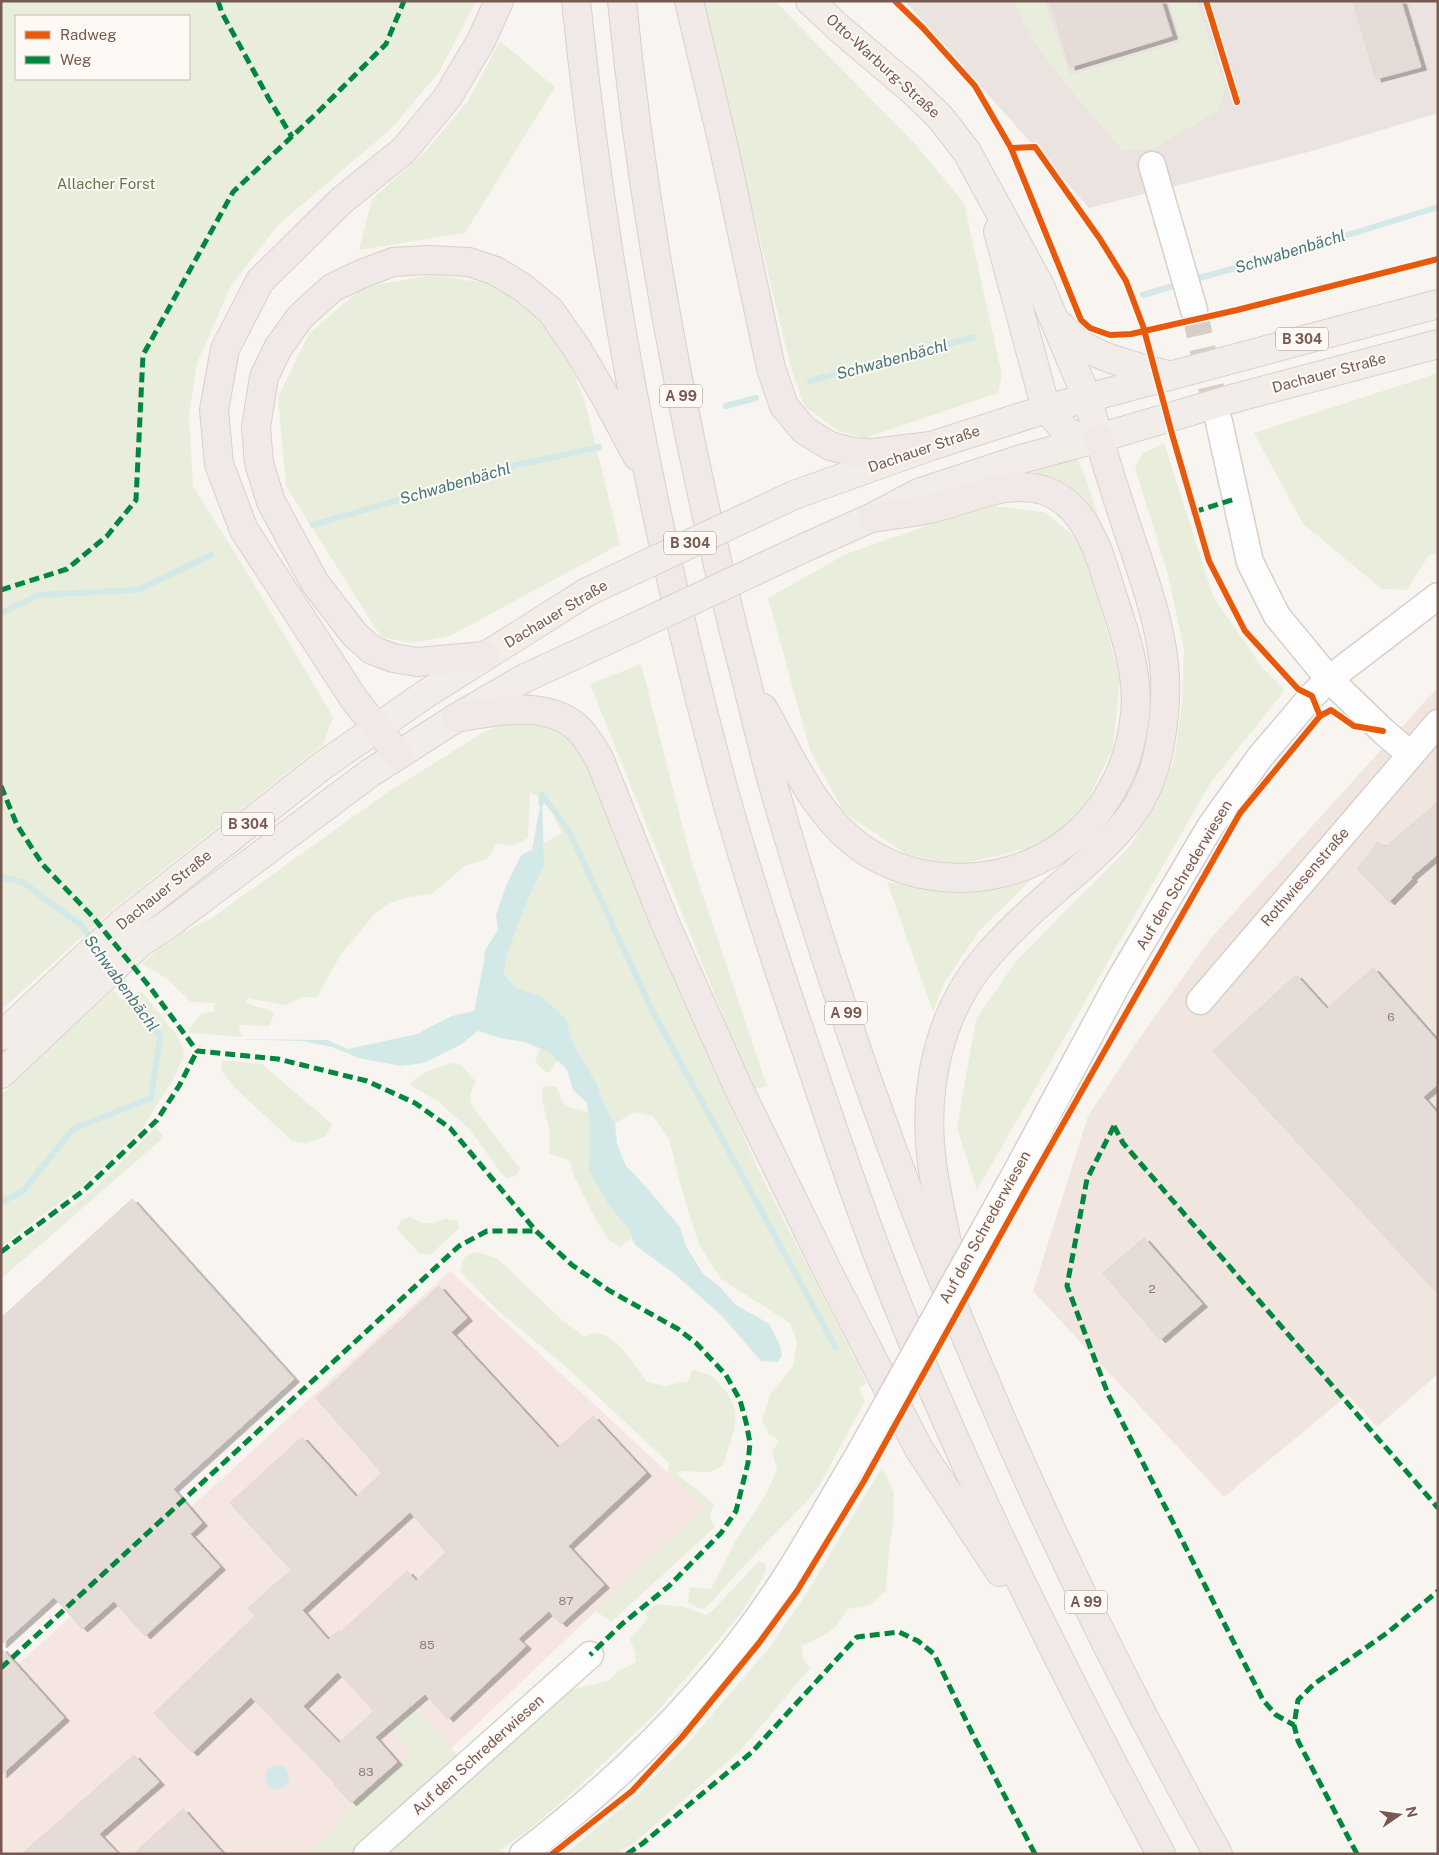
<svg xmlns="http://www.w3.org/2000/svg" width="1439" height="1855" font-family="'Public Sans',sans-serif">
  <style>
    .residential { fill: #f0e6df }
    .commercial { fill: #f5e6e2 }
    .industrial { fill: #eae3df }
    .green { fill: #e9eedc; fill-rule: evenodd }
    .water { fill: #d2e9e8 }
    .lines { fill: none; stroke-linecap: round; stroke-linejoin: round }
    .stream { stroke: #d2e9e8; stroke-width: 6 }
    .building { fill: #e5dcd7; stroke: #e1d7d3; fill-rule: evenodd; filter: url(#shadow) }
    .minor-tunnel { stroke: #d8cdc8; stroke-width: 26; stroke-dasharray: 26 13; stroke-linecap: butt }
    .minor-casing { stroke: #d7d0cc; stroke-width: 29 }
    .major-casing { stroke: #d9d0cc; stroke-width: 30 }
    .highway-casing { stroke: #d9d0cc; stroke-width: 30 }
    .minor { stroke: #fefdfd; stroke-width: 26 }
    .major { stroke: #f2ede8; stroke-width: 28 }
    .highway { stroke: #f1e9e8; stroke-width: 28 }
    .minor-bridge-casing { stroke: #d7d0cc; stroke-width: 29; stroke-linecap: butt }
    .major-bridge-casing { stroke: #d9d0cc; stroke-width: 30; stroke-linecap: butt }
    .minor-bridge { stroke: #fefdfd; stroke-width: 26 }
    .major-bridge { stroke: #f2ede8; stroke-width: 28 }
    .quiet { stroke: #00873e; stroke-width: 5; stroke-dasharray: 10 5; stroke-linecap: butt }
    .cycleway-casing { stroke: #fef9f4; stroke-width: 9 }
    .cycleway { stroke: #e8590c; stroke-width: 6 }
    .labels { text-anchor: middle; stroke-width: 4; stroke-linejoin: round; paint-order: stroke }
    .number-label { font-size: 12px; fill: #947c74 }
    .shield { fill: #fef9f4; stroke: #9f8981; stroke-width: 1 }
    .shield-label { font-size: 14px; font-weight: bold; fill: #765950 }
    .street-label { font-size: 15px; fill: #765950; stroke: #fef9f4 }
    .park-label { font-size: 15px; fill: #5e7b49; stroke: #fef9f4 }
    .water-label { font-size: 16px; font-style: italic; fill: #447879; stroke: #fef9f4 }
  </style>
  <defs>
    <filter id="shadow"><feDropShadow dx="5.5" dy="3" stdDeviation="0" flood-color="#0004"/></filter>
  </defs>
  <rect width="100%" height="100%" fill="#f8f4f0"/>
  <!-- residential -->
  <polygon class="residential" points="1438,687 1438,1374 1377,1427 1348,1395 1224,1497 1033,1291 1088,1116 1136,1043 1211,938"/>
  <!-- commercial -->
  <polygon class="commercial" points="450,1271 705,1507 350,1845 349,1854 1,1854 1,1680"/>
  <!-- industrial -->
  <polygon class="industrial" points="905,1 1438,1 1438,113 1312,151 1089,208"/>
  <!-- green -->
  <g class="green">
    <path d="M1,1H476L439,72L392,128L277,226L231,286L197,363L189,415L193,486L251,579L333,717L323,745L112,910L1,1010ZM16,16H189V79H16Z"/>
    <polygon points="702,1 775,1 917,146 964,203 1002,375 998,393 865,438 839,431 805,407 791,368"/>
    <path d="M1015,1H1044L1070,75L1179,43L1178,31L1169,1H1196L1226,88L1218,111L1152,149L1123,151C1087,108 1033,54 1015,1Z"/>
    <polygon points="500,41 555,87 465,233 359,250 372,199 424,153 468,101"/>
    <polygon points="432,275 492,284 543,323 569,361 585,402 620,544 450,636 412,643 381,637 286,486 278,397 309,334 363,287"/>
    <polygon points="1438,373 1438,553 1429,555 1407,590 1382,589 1303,524 1254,433"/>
    <polygon points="1164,443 1213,596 1261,666 1285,690 1211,782 977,1190 957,1128 976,1019 1017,960 1131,845 1151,812 1174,761 1182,703 1184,649 1168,575 1135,467 1143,453"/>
    <polygon points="1077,458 1086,479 1127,600 1034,476 1036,469"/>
    <polygon points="986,505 1045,512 1082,543 1120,678 1113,748 1077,821 1028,848 957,865 906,854 844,812 810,750 768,598 846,554"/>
    <polygon points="641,664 692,863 767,1086 753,1090 590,684"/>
    <path d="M527,722L549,728L573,741L587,763L610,824L757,1167L867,1383L859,1388L865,1401L820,1484L807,1501L738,1572L711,1603L703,1609L696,1607L688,1602L690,1587L711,1589L736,1540L765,1496L777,1469L772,1452L779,1440L769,1435L762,1420L771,1393L793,1366L797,1343L790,1323L721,1279L699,1245L680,1184L669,1139L653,1116L633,1112L615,1124L608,1112L596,1082L573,1044L566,1019L542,997L515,987L504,974L507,954L528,899L544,866L543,844L562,833L547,802L530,792L528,838L513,846L497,843L487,859L465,866L433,893L409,897L390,903L374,914L340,956L317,997H303L285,1005L247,998L246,1003L274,1012L270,1026L238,1025L242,1037L190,1033L189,1029L201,1014L215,1011L214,1003L191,1002L166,978L142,964C163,944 187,930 213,917L385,794L484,732L502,725Z"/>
    <polygon points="1034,877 980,930 943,985 933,1012 887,882 960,894"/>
    <polygon points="113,990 122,999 141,991 175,1033 183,1048 184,1055 173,1080 141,1130 80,1189 42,1215 1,1247 1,1095"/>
    <polygon points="540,1048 549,1052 558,1060 550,1072 545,1072 535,1062"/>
    <polygon points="223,1060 262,1064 332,1124 325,1137 304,1143 292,1141 234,1087 221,1070"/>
    <path d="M452,1063L461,1065L476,1082C470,1091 469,1096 472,1106L520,1168L518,1174L508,1179L502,1174L470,1130L439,1102L410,1085C421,1071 436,1068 452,1063Z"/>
    <path d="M543,1086L557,1087C565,1110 565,1105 588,1112L590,1131L608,1204L629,1230L632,1238L620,1247L610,1241L595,1218L573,1174L571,1163L567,1159L549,1154L550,1133L542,1099Z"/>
    <polygon points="155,1128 164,1137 1,1279 1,1257 89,1194"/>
    <polygon points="410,1217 422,1223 433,1223 445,1219 457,1220 459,1228 430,1255 420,1254 397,1229 401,1220"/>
    <path d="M473,1252L484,1254L498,1259L562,1320L585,1337C588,1336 593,1333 596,1333C617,1334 636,1367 647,1382L665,1386L688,1381L693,1369C699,1372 705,1373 711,1376C715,1378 719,1383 722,1387C747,1412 731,1436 723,1466L710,1472L680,1471L676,1473L714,1504L710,1517L715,1527L611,1622L596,1611L705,1507L674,1479L668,1471L669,1463L565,1366L497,1310L460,1271L464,1258Z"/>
    <path d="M882,1467L894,1493L893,1524L889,1549L886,1590L871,1605L847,1609C838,1630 821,1638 801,1646L804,1660L810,1668L741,1750L635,1842L616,1854H565L636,1796L688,1743L769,1648L805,1596Z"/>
    <polygon points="759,1561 766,1564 766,1570 762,1579 739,1616 655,1714 572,1793 526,1832 495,1854 377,1854 569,1685 574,1689 608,1681 619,1671 636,1662 635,1652 630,1639 648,1618 645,1613 656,1604 684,1607 706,1615 713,1610"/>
    <polygon points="414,1706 459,1757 355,1854 309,1854 337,1826 351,1807 412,1754 392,1730"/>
  </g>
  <!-- water -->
  <g class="water">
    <polygon points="542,795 544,866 528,899 507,954 504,974 515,987 542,997 566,1019 573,1044 596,1082 608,1112 615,1124 617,1144 626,1166 646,1187 680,1227 686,1246 703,1274 719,1286 736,1305 769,1324 779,1343 782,1355 778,1362 761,1361 722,1316 676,1275 635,1245 629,1230 608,1204 589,1170 590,1131 587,1103 573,1090 567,1070 549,1052 524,1042 500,1038 478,1031 460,1045 424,1063 401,1066 359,1058 332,1047 301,1041 225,1039 327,1040 348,1049 417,1034 452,1016 474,1011 484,962 485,950 498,930 496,915 506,886 521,855 532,850"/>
    <circle cx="277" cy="1777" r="12"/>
  </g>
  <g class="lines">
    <!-- stream -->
    <g class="stream">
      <polyline points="1192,280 1300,250 1438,207"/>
      <polyline points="1143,295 1180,284"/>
      <polyline points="810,381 974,337"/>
      <polyline points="726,406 756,398"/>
      <polyline points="313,525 517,465 599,447"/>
      <polyline points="1,613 39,595 138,590 211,555"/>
      <polyline points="541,803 542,795 568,829 653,1012 836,1348"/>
      <polyline points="1,877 22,882 81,925 93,942"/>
      <polyline points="1,1202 22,1192 73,1129 151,1098 160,1036 118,974"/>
    </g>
  </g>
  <!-- building -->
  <g class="building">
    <polygon points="1050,1 1161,1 1172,36 1070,67"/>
    <polygon points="1353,1 1401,1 1421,67 1376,79"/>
    <polygon points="1438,802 1438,854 1411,877 1412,879 1389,902 1357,869 1378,842 1385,847"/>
    <polygon points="1373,968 1438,1042 1438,1084 1423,1097 1438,1114 1438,1294 1213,1051 1296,975 1327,1009"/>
    <polygon points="132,1199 294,1379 173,1489 202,1523 190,1534 220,1567 145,1636 114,1601 82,1629 54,1597 1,1645 1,1318"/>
    <polygon points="1144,1238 1202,1304 1160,1340 1103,1273"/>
    <path d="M439,1286L467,1318L451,1332L558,1448L593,1416L646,1473L568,1546L604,1585L561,1624L549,1611L518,1639L526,1646L448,1719L425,1694L375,1737L397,1762L351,1803L333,1783L334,1782L251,1697L192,1753L154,1713L255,1616L248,1608L291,1570L230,1503L302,1437L356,1497L382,1473L316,1398ZM410,1512L446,1552L416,1581L407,1571L341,1632L339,1630L328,1640L302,1610ZM338,1672L374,1711L339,1743L303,1706Z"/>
    <polygon points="1,1648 64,1718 1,1775"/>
    <polygon points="134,1755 159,1782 99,1834 118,1854 22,1854"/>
    <polygon points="183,1809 223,1854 133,1854"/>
  </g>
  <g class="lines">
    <!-- minor-tunnel -->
    <polyline class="minor-tunnel" points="1194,310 1219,422"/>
    <!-- minor casing -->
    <g class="minor-casing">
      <g id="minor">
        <polyline points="1152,165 1194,310"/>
        <polyline points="1219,422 1250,562 1277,616 1329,679 1383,731 1410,754"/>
        <polyline points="1200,1001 1438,723"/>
        <polyline points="1018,1169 1119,981 1210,827 1260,757 1312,696 1329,679 1438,596"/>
        <polyline points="367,1854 590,1655"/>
        <path d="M523,1854C622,1778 713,1689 782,1583C809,1542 832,1499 858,1456"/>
      </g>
    </g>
    <!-- major casing -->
    <g class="major-casing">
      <g id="major">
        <polyline points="810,1 840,29 912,90 940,117 967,152 1040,286 1087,398 1099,438"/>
        <polyline points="998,231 1046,409 1066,431 1085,441"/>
        <path d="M1060,325C1084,357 1130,364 1167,375"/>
        <polyline points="794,495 931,446 1046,409 1438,304"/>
        <polyline points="806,547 871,518 918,493 1021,459 1099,438 1235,398 1438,344"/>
        <polyline points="1,1036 122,923 322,766 427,693 587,592"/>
        <polyline points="1,1074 140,943 170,923 370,773 456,718 525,678 601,643"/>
      </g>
    </g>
    <!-- highway casing -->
    <g class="highway-casing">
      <g id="highway">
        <path d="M576,1C604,272 655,540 727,802C752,890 781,977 811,1064C834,1133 857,1201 883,1268C962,1470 1058,1664 1161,1854"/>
        <path d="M622,1C643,217 684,430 736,640C748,685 758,730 770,774C877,1150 1026,1513 1218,1854"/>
        <polyline points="689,1 724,148 771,368 784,406 804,430 830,446 854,452 873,453 931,446"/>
        <polyline points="484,656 417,662 393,658 372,650 355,635 315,583 271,502 259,463 256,427 264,377 278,348 300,317 332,288 361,274 393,262 429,260 469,262 496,271 522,287 550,310 578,350 606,398 637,456"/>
        <path d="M763,708C790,755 814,814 860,847C940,904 1061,880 1110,793C1124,770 1132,742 1135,715C1140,669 1121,624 1108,582C1098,547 1082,502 1043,490C1003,479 967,501 929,509C910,513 890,515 871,518"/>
        <path d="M456,718C496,711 553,697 584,735C589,742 594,750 599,758L665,923L737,1085L829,1274L919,1449L1000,1572"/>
        <polyline points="398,755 354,699 244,530 219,464 214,410 225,349 260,281 341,201 404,150 447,98 481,41 499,1"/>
        <path d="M955,1278C947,1240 937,1201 932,1163C922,1089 939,1009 990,953C1016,923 1046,898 1075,873C1119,834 1151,803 1160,743C1164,721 1166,699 1165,677C1163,635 1149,594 1136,554C1123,516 1110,477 1099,438"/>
      </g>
    </g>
    <!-- minor -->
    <use href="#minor" class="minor"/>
    <!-- major -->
    <use href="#major" class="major"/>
    <!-- highway -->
    <use href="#highway" class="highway"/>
    <!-- minor-bridge casing -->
    <g class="minor-bridge-casing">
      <polyline id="minor-bridge" points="858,1456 1018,1169"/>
    </g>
    <!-- major-bridge casing -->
    <g class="major-bridge-casing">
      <g id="major-bridge">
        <polyline points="587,592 794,495"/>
        <polyline points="601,643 806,547"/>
      </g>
    </g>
    <!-- minor-bridge -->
    <use href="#minor-bridge" class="minor-bridge"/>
    <!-- major-bridge -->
    <use href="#major-bridge" class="major-bridge"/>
    <!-- quiet -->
    <g class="quiet">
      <polyline points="218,1 222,13 269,99 292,137"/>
      <polyline points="1194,512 1235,499"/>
      <polyline points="1,590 67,569 107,536 136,500 143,355 233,192 318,112 386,44 404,1"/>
      <polyline points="1,786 17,825 43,865 92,916 149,986 197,1051 278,1059 367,1081 415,1103 450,1128 536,1231 572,1265 610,1291 678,1329 696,1343 726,1375 740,1400 746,1422 750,1443 748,1463 736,1511 721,1533 669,1586 622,1624 590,1655"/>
      <polyline points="1114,1126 1087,1179 1067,1286 1108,1394 1263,1700 1276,1715 1294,1725"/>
      <polyline points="1114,1126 1123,1143 1438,1508"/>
      <polyline points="1,1252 83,1191 157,1120 179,1086 197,1051"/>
      <polyline points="1,1668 459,1246 487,1231 536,1231"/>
      <polyline points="627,1854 642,1844 752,1752 857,1637 899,1632 918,1641 934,1654 975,1739 1035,1854"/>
      <polyline points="1357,1854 1298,1741 1294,1725 1298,1700 1314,1684 1387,1633 1438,1591"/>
    </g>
    <!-- cycleway casing -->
    <g class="cycleway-casing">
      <g id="cycleway">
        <polyline points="895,1 923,28 975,86 1011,148 1035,147 1100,239 1126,281 1143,326 1172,434 1209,561 1245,631 1298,689 1312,696 1320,716"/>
        <polyline points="1206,1 1237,102"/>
        <polyline points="1011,148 1081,320 1090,328 1110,335 1131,334 1237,310 1438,259"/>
        <polyline points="552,1854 632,1791 682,1737 759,1643 797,1591 864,1481 1026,1189 1240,813 1320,716 1331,710 1354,726 1383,731"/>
      </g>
    </g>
    <!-- cycleway -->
    <use href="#cycleway" class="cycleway"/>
  </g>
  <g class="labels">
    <!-- number labels -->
    <g class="number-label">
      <text x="1391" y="1021">6</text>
      <text x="1152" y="1293">2</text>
      <text x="566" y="1605">87</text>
      <text x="427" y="1649">85</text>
      <text x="366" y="1776">83</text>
    </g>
    <!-- shield labels -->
    <g class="shield">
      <rect x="1276" y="327.5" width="52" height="23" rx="4"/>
      <rect x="660" y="384.5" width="42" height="23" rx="4"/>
      <rect x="664" y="531.5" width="52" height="23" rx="4"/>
      <rect x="222" y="812.5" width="52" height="23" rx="4"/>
      <rect x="825" y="1001.5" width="42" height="23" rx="4"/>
      <rect x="1065" y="1590.5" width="42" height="23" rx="4"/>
    </g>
    <g class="shield-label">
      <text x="1302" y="344">B 304</text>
      <text x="681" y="401">A 99</text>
      <text x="690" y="548">B 304</text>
      <text x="248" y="829">B 304</text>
      <text x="846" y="1018">A 99</text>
      <text x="1086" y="1607">A 99</text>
    </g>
    <!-- street labels -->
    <g class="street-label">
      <text transform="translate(883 66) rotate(42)" y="5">Otto-Warburg-Straße</text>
      <text transform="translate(1329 373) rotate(-15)" y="5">Dachauer Straße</text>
      <text transform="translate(924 449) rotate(-19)" y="5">Dachauer Straße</text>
      <text transform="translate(556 614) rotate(-31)" y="5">Dachauer Straße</text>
      <text transform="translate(1184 875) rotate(-59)" y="5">Auf den Schrederwiesen</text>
      <text transform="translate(1305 877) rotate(-49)" y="5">Rothwiesenstraße</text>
      <text transform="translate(164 890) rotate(-39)" y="5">Dachauer Straße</text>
      <text transform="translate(985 1227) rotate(-61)" y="5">Auf den Schrederwiesen</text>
      <text transform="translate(478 1755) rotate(-42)" y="5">Auf den Schrederwiesen</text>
    </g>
    <!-- park labels -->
    <g class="park-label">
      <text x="106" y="189">Allacher Forst</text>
    </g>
    <!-- water labels -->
    <g class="water-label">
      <text transform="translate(1290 251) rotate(-17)" y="6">Schwabenbächl</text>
      <text transform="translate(892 359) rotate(-15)" y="6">Schwabenbächl</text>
      <text transform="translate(455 483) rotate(-16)" y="6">Schwabenbächl</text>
      <text transform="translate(122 983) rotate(54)" y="6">Schwabenbächl</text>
    </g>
  </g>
  <!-- border -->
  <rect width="1439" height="1855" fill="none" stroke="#765950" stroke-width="5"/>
  <!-- legend -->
  <rect x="15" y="15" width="175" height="65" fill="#fef9f4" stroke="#c8b9b2"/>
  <rect x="25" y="31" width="25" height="8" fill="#e8590c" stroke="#c8b9b2"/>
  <text x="60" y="40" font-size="15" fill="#765950">Radweg</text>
  <rect x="25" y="56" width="25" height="8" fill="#00873e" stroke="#c8b9b2"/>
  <text x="60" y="65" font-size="15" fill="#765950">Weg</text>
  <!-- north arrow -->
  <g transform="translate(1399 1815) rotate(77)" stroke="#fef9f4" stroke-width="4" paint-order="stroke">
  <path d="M0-4L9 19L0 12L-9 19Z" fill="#765950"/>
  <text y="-8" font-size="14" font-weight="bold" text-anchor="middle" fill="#765950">N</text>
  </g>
</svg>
